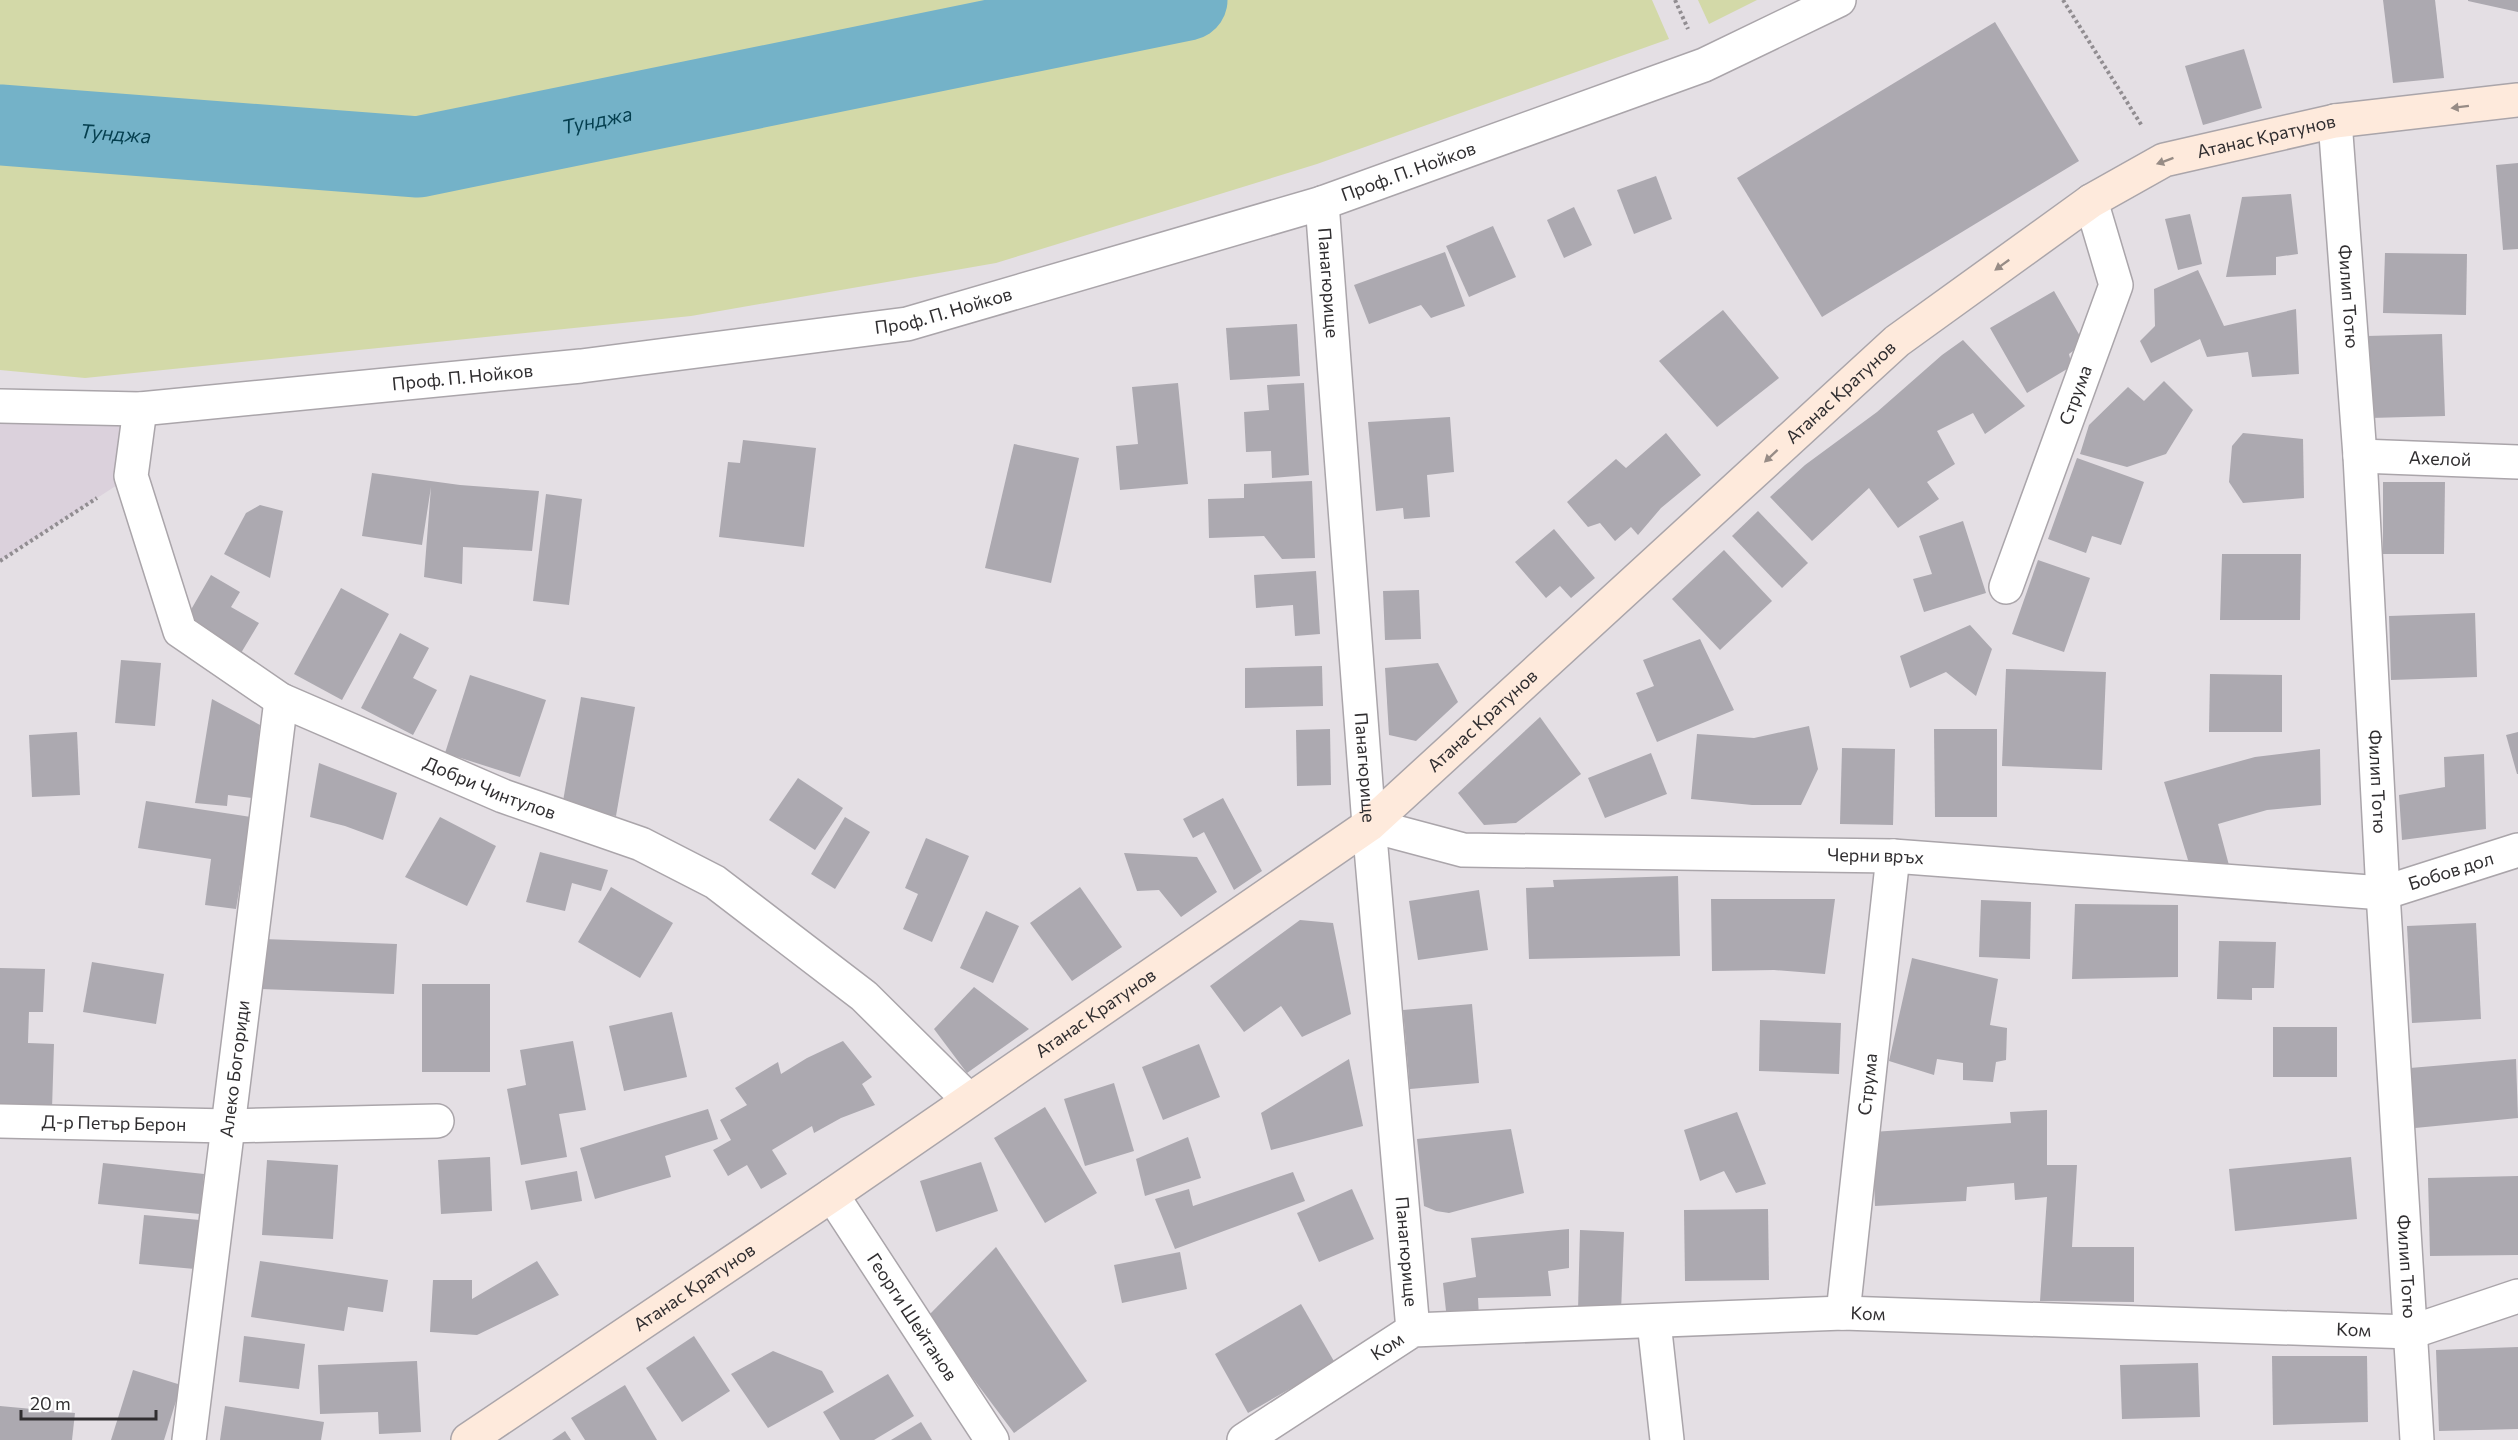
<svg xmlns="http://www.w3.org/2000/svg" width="2518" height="1440" font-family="Commissioner,sans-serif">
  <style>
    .built { fill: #dbd1dc }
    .green { fill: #d3d9a8 }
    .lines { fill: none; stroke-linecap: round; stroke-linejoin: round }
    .river { stroke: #74b2c8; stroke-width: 81 }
    .building { fill: #aca9b0 }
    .street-casing { stroke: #aaa5aa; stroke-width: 36 }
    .secondary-casing { stroke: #aaa5aa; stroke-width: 36 }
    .path { stroke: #918d91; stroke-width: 4; stroke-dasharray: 3 3; stroke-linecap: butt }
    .street { stroke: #fff; stroke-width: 33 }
    .secondary { stroke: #feeadc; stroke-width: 33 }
    .oneway { fill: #978c86 }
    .labels { text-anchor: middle; stroke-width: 4.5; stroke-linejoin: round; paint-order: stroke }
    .street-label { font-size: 18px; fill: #302e30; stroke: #fff }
    .water-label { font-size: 20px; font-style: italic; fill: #043e4e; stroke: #fff }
  </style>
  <rect width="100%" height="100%" fill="#e4dfe4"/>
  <!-- built -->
  <polygon class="built" points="0,406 140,409 131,476 0,561"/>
  <!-- green -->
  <g class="green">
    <polygon points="0,0 1652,0 1669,39 1317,164 996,263 691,316 85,378 0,370"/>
    <polygon points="1698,0 1757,0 1709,24"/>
  </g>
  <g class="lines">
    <!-- river -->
    <path class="river" id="s1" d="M0,125L418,157L1187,0"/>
  </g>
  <!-- building -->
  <g class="building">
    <polygon points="2383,0 2435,0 2444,78 2393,83"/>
    <polygon points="2468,0 2518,0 2518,12 2468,1"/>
    <polygon points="1995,22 2079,161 1822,317 1737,178"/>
    <polygon points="2244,49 2262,108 2203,125 2185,66"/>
    <polygon points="2518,163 2518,249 2503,250 2496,165"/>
    <polygon points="1656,176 1672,219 1634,234 1617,190"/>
    <polygon points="2291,194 2298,254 2276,257 2276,275 2226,277 2242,197"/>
    <polygon points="1574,207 1592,245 1564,258 1547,220"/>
    <polygon points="2190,214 2202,264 2178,270 2165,219"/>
    <polygon points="1493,226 1516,277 1469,297 1446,246"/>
    <polygon points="1445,252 1465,306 1431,318 1421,305 1369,324 1354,285"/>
    <polygon points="2385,253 2467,254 2466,315 2383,313"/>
    <polygon points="2198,270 2224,326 2296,309 2299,374 2252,377 2248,352 2207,357 2200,339 2151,363 2140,341 2155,326 2154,289"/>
    <polygon points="2054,291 2084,343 2069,354 2072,366 2027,393 1990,328"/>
    <polygon points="1723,310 1779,378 1717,427 1659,361"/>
    <polygon points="1297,324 1300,376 1230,380 1226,328"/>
    <polygon points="2442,334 2445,416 2370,418 2367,336"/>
    <polygon points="1963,340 2025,406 1985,434 1973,413 1937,431 1955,464 1927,482 1939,499 1898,528 1869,488 1812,541 1770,497 1805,465 1877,412 1942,355"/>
    <polygon points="2164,381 2193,410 2166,454 2127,467 2080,454 2089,425 2128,387 2144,401"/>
    <polygon points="1178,383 1188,484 1120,490 1116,446 1138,444 1132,387"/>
    <polygon points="1304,383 1309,475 1272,478 1271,451 1246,452 1244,412 1269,410 1267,385"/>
    <polygon points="1450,417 1454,472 1427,475 1430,517 1404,519 1403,508 1376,511 1368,422"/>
    <polygon points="1666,433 1701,475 1661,508 1638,535 1631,527 1615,541 1600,523 1588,527 1567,502 1616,459 1626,468"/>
    <polygon points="2243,433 2303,439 2304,498 2243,503 2229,482 2232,446"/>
    <polygon points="743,440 816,448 804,547 719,537 728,462 740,463"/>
    <polygon points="1014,444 1079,458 1051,583 985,568"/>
    <polygon points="2077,458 2144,482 2121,545 2092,536 2086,553 2048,539"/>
    <polygon points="372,473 460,485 539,491 532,551 463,547 462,584 424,577 431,487 422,545 362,536"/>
    <polygon points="1312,481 1315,558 1282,559 1264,536 1209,538 1208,499 1244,498 1244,484"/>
    <polygon points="2383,482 2445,482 2444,554 2383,554"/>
    <polygon points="546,494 582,499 569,605 533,601"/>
    <polygon points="260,505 283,511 270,578 224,554 246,513"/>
    <polygon points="1758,511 1808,563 1782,588 1732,536"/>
    <polygon points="1963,521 1986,593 1924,612 1913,579 1932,574 1919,536"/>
    <polygon points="1554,529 1595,578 1571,598 1560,586 1546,598 1515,562"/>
    <polygon points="1724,550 1772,601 1720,650 1672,599"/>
    <polygon points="2222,554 2301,554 2300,620 2220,620"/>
    <polygon points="2038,560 2090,578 2064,652 2012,634"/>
    <polygon points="1316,571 1320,634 1295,636 1293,605 1256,608 1254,575"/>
    <polygon points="211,575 240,592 231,607 259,623 241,653 185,620"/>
    <polygon points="341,588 389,614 342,700 294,674"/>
    <polygon points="1419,590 1421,639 1385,640 1383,591"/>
    <polygon points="2475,613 2477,677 2391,680 2389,616"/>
    <polygon points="1970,625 1992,649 1976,696 1946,672 1910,688 1900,656"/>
    <polygon points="400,633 429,648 413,678 437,690 413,735 361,708"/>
    <polygon points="1700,639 1734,710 1657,742 1636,693 1654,686 1643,660"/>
    <polygon points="121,660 161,663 155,726 115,723"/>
    <polygon points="1438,663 1458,702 1416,741 1389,735 1385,668"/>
    <polygon points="1322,666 1323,706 1245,708 1245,668"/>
    <polygon points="2006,669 2106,672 2102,770 2002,766"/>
    <polygon points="2210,674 2282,675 2282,732 2209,732"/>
    <polygon points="470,675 546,700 520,777 445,753"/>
    <polygon points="581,697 635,707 616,816 562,807"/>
    <polygon points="212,699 260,725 252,798 228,795 227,806 195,803"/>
    <polygon points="1540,717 1581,774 1516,823 1484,825 1458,793"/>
    <polygon points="1809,726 1818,769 1801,805 1752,805 1691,799 1697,734 1754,738"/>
    <polygon points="1330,729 1331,785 1297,786 1296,730"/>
    <polygon points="1934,729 1997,729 1997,817 1935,817"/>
    <polygon points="77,732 80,795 32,797 29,735"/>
    <polygon points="2518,732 2518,774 2517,774 2506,735"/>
    <polygon points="1842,748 1895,749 1893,825 1840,824"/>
    <polygon points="2320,749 2321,805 2267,810 2218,824 2230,869 2192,873 2164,782 2255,757"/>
    <polygon points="1651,753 1667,794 1605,818 1588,778"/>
    <polygon points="2484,754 2486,829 2402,840 2399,795 2445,787 2444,757"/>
    <polygon points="319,763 397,793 383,840 345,826 310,817"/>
    <polygon points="798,778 843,808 815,850 769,820"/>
    <polygon points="1223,798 1262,871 1234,890 1204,832 1193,838 1183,819"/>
    <polygon points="146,801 251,817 236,909 205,905 211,859 138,848"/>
    <polygon points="440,817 496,846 467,906 405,877"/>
    <polygon points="845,817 870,832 835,889 811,874"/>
    <polygon points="926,838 969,856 932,942 903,929 918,894 905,888"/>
    <polygon points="540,852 608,870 601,891 572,883 565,911 526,902"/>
    <polygon points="1124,853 1197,857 1217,892 1181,917 1159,890 1137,891"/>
    <polygon points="1678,876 1680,956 1529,959 1526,888 1554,887 1553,880"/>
    <polygon points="611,887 673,923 640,978 578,942"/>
    <polygon points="1080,887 1122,947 1072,981 1030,923"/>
    <polygon points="1479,890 1488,950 1418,960 1409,901"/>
    <polygon points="1711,899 1835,899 1825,974 1774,970 1712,971"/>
    <polygon points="1981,900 2031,902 2030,959 1979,957"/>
    <polygon points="2075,904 2178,905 2178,977 2072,979"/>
    <polygon points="986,911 1019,926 993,983 960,968"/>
    <polygon points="1300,920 1333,923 1351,1014 1302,1037 1281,1006 1244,1032 1210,986"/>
    <polygon points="2476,923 2481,1019 2412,1023 2407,926"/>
    <polygon points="264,939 397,944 394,994 261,989"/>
    <polygon points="2219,941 2276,942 2274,988 2252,988 2252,1000 2217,999"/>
    <polygon points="1912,958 1998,979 1990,1025 2007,1028 2006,1060 1996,1062 1993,1082 1963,1080 1963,1063 1937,1059 1934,1075 1889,1061"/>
    <polygon points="92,962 164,974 156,1024 83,1012"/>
    <polygon points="0,968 45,969 43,1012 29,1012 28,1043 54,1044 52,1109 0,1107"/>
    <rect x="422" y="984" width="68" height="88"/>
    <polygon points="974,987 1029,1029 967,1073 934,1029"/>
    <polygon points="1472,1004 1479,1083 1410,1089 1403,1010"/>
    <polygon points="672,1012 687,1077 624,1091 609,1026"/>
    <polygon points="1760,1020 1841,1023 1839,1074 1759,1071"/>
    <rect x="2273" y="1027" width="64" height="50"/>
    <polygon points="573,1041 586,1110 559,1114 567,1157 521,1165 507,1089 526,1085 520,1050"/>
    <polygon points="843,1041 872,1077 862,1084 875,1105 841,1118 814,1133 812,1126 772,1150 787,1174 761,1189 747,1165 728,1176 713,1150 731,1140 720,1120 747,1105 735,1088 778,1062 781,1074 807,1058"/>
    <polygon points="1199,1044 1220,1097 1163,1120 1142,1067"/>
    <polygon points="1349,1059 1363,1126 1271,1150 1261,1113"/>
    <polygon points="2516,1059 2518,1118 2415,1128 2410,1068"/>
    <polygon points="1114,1083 1134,1151 1085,1166 1064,1099"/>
    <polygon points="1045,1107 1097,1193 1045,1223 994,1138"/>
    <polygon points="708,1109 718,1139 665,1156 671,1177 595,1199 580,1148"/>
    <polygon points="2047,1110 2047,1165 2077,1165 2072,1247 2134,1247 2134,1302 2040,1301 2047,1197 2015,1200 2014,1183 1967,1187 1966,1201 1875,1206 1872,1132 2011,1123 2010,1112"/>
    <polygon points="1737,1112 1766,1184 1736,1193 1724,1171 1700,1181 1684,1130"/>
    <polygon points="1511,1129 1524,1193 1449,1213 1436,1211 1424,1206 1417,1139"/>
    <polygon points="1188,1137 1201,1178 1145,1196 1136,1159"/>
    <polygon points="490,1157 492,1211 441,1214 438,1160"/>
    <polygon points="2351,1157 2357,1219 2235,1231 2229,1169"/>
    <polygon points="267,1160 338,1165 333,1239 262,1235"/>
    <polygon points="981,1162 998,1211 936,1232 920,1181"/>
    <polygon points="103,1163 204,1174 200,1214 98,1204"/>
    <polygon points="577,1171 582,1201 531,1210 525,1181"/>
    <polygon points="1293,1172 1305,1201 1175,1249 1155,1199 1189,1189 1193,1206"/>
    <polygon points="2518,1176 2518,1255 2430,1256 2428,1178"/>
    <polygon points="1352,1189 1374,1239 1319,1262 1297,1213"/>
    <polygon points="1768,1209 1769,1280 1685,1281 1684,1210"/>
    <polygon points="144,1215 200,1220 195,1269 139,1264"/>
    <polygon points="1569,1229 1569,1268 1548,1271 1551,1296 1478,1298 1479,1317 1447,1320 1443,1283 1476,1277 1471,1238"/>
    <polygon points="1580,1230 1624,1232 1621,1312 1578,1311"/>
    <polygon points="996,1247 1087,1381 1014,1433 927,1317"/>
    <polygon points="1180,1252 1187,1289 1122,1303 1114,1265"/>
    <polygon points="260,1261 388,1280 383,1312 348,1307 344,1331 251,1317"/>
    <polygon points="537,1261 559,1295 477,1335 430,1332 433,1280 472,1280 472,1299"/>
    <polygon points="1301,1304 1335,1363 1248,1413 1215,1354"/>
    <polygon points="244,1336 305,1344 299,1389 239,1382"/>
    <polygon points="694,1336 730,1391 682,1422 646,1368"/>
    <polygon points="2518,1347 2518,1429 2439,1431 2436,1350"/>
    <polygon points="773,1351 822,1371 834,1392 768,1428 731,1374"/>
    <polygon points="2272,1356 2367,1356 2368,1422 2273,1425"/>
    <polygon points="417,1361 421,1432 379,1434 378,1412 320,1414 318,1365"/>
    <polygon points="2198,1363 2200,1417 2122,1419 2120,1365"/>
    <polygon points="133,1370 181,1385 164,1440 111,1440"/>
    <polygon points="888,1374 914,1416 874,1440 840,1440 823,1412"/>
    <polygon points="625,1385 657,1440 585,1440 571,1418"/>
    <polygon points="0,1406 75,1413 72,1440 0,1440"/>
    <polygon points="225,1406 324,1422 321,1440 220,1440"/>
    <polygon points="921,1422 932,1440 891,1440"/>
    <polygon points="565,1431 571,1440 552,1440"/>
  </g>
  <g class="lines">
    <!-- street casing -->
    <g class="street-casing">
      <g id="street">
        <path id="s2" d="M2335,121L2360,456L2383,893L2417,1440"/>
        <path id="s3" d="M1322,203L1369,825L1413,1330"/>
        <path id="s4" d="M0,406L140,409L581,366L907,324L1322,203L1704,65L1839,0"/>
        <path id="s5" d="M140,409L131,476L180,631L281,700L503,796L641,844L715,882L864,996L969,1100"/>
        <path id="s6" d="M2360,456L2518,462"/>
        <path id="s7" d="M2006,587L2116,285L2091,201"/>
        <path id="s8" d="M1369,825L1463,850L1893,856L2383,893L2518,850"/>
        <path id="s9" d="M0,1121L228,1126L437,1121"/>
        <path id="s10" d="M832,1195L992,1440"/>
        <path id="s11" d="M1843,1313L1893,856"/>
        <polyline points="1654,1322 1667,1440"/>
        <path id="s12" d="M189,1440L281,700"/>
        <path id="s13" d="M1244,1440L1413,1330L1843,1313L2411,1332L2518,1296"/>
      </g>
    </g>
    <!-- secondary casing -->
    <g class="secondary-casing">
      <g id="secondary">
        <path id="s14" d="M468,1440L832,1195L1369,825L1897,341L2091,201L2164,160L2335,121L2518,100"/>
      </g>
    </g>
    <!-- path -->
    <g class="path">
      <polyline points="1675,0 1688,29"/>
      <polyline points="2063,0 2142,126"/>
      <polyline points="0,561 97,498"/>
    </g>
    <!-- street -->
    <use href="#street" class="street"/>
    <!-- secondary -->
    <use href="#secondary" class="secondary"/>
  </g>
  <!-- one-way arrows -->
  <defs><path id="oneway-solid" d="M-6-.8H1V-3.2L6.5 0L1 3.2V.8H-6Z" transform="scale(1.5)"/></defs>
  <g class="oneway">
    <use href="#oneway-solid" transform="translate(2460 107) rotate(173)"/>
    <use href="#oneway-solid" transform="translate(2165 161) rotate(160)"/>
    <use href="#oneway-solid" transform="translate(2002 265) rotate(144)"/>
    <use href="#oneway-solid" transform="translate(1771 456) rotate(137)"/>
  </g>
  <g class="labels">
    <!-- street labels -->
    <g class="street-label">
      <text dy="6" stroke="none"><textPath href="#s14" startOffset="2235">Атанас Кратунов</textPath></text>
      <text dy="6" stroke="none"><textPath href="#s4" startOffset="1436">Проф. П. Нойков</textPath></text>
      <text dy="6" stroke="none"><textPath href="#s3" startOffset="80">Панагюрище</textPath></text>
      <text dy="6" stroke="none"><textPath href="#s2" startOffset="176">Филип Тотю</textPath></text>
      <text dy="6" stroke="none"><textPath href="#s4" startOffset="950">Проф. П. Нойков</textPath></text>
      <text dy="6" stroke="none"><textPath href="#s4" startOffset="464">Проф. П. Нойков</textPath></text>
      <text dy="6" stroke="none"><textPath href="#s14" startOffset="1731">Атанас Кратунов</textPath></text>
      <text dy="6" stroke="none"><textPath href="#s7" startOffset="204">Струма</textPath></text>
      <text dy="6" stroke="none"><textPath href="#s6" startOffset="80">Ахелой</textPath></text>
      <text dy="6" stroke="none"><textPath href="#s14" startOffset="1245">Атанас Кратунов</textPath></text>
      <text dy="6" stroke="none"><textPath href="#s3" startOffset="566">Панагюрище</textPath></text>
      <text dy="6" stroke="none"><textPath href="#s2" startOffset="662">Филип Тотю</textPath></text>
      <text dy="6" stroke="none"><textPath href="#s5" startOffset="579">Добри Чинтулов</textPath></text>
      <text dy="6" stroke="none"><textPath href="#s8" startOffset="510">Черни връх</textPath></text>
      <text dy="6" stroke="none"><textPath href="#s8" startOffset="1090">Бобов дол</textPath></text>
      <text dy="6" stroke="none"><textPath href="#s14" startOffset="759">Атанас Кратунов</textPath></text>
      <text dy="6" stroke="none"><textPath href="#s12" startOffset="374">Алеко Богориди</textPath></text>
      <text dy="6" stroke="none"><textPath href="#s11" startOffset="230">Струма</textPath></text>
      <text dy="6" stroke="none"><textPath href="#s9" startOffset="114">Д-р Петър Берон</textPath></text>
      <text dy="6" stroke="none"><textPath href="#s3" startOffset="1052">Панагюрище</textPath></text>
      <text dy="6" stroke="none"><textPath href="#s2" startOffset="1148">Филип Тотю</textPath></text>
      <text dy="6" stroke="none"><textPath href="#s14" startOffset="273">Атанас Кратунов</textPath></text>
      <text dy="6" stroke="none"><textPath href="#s13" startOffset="657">Ком</textPath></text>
      <text dy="6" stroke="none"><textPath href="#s10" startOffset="146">Георги Шейтанов</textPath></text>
      <text dy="6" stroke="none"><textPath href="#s13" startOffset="1143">Ком</textPath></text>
      <text dy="6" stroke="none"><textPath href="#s13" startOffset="171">Ком</textPath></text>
    </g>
    <!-- water labels -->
    <g class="water-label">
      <text dy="7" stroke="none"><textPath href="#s1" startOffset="602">Тунджа</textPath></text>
      <text dy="7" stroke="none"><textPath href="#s1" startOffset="116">Тунджа</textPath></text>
    </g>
  </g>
  <!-- scale -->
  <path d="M21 1410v9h135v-9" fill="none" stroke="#302e30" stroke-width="3"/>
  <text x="30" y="1410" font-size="18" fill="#302e30" stroke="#ffffff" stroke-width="4.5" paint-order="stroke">20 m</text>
</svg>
